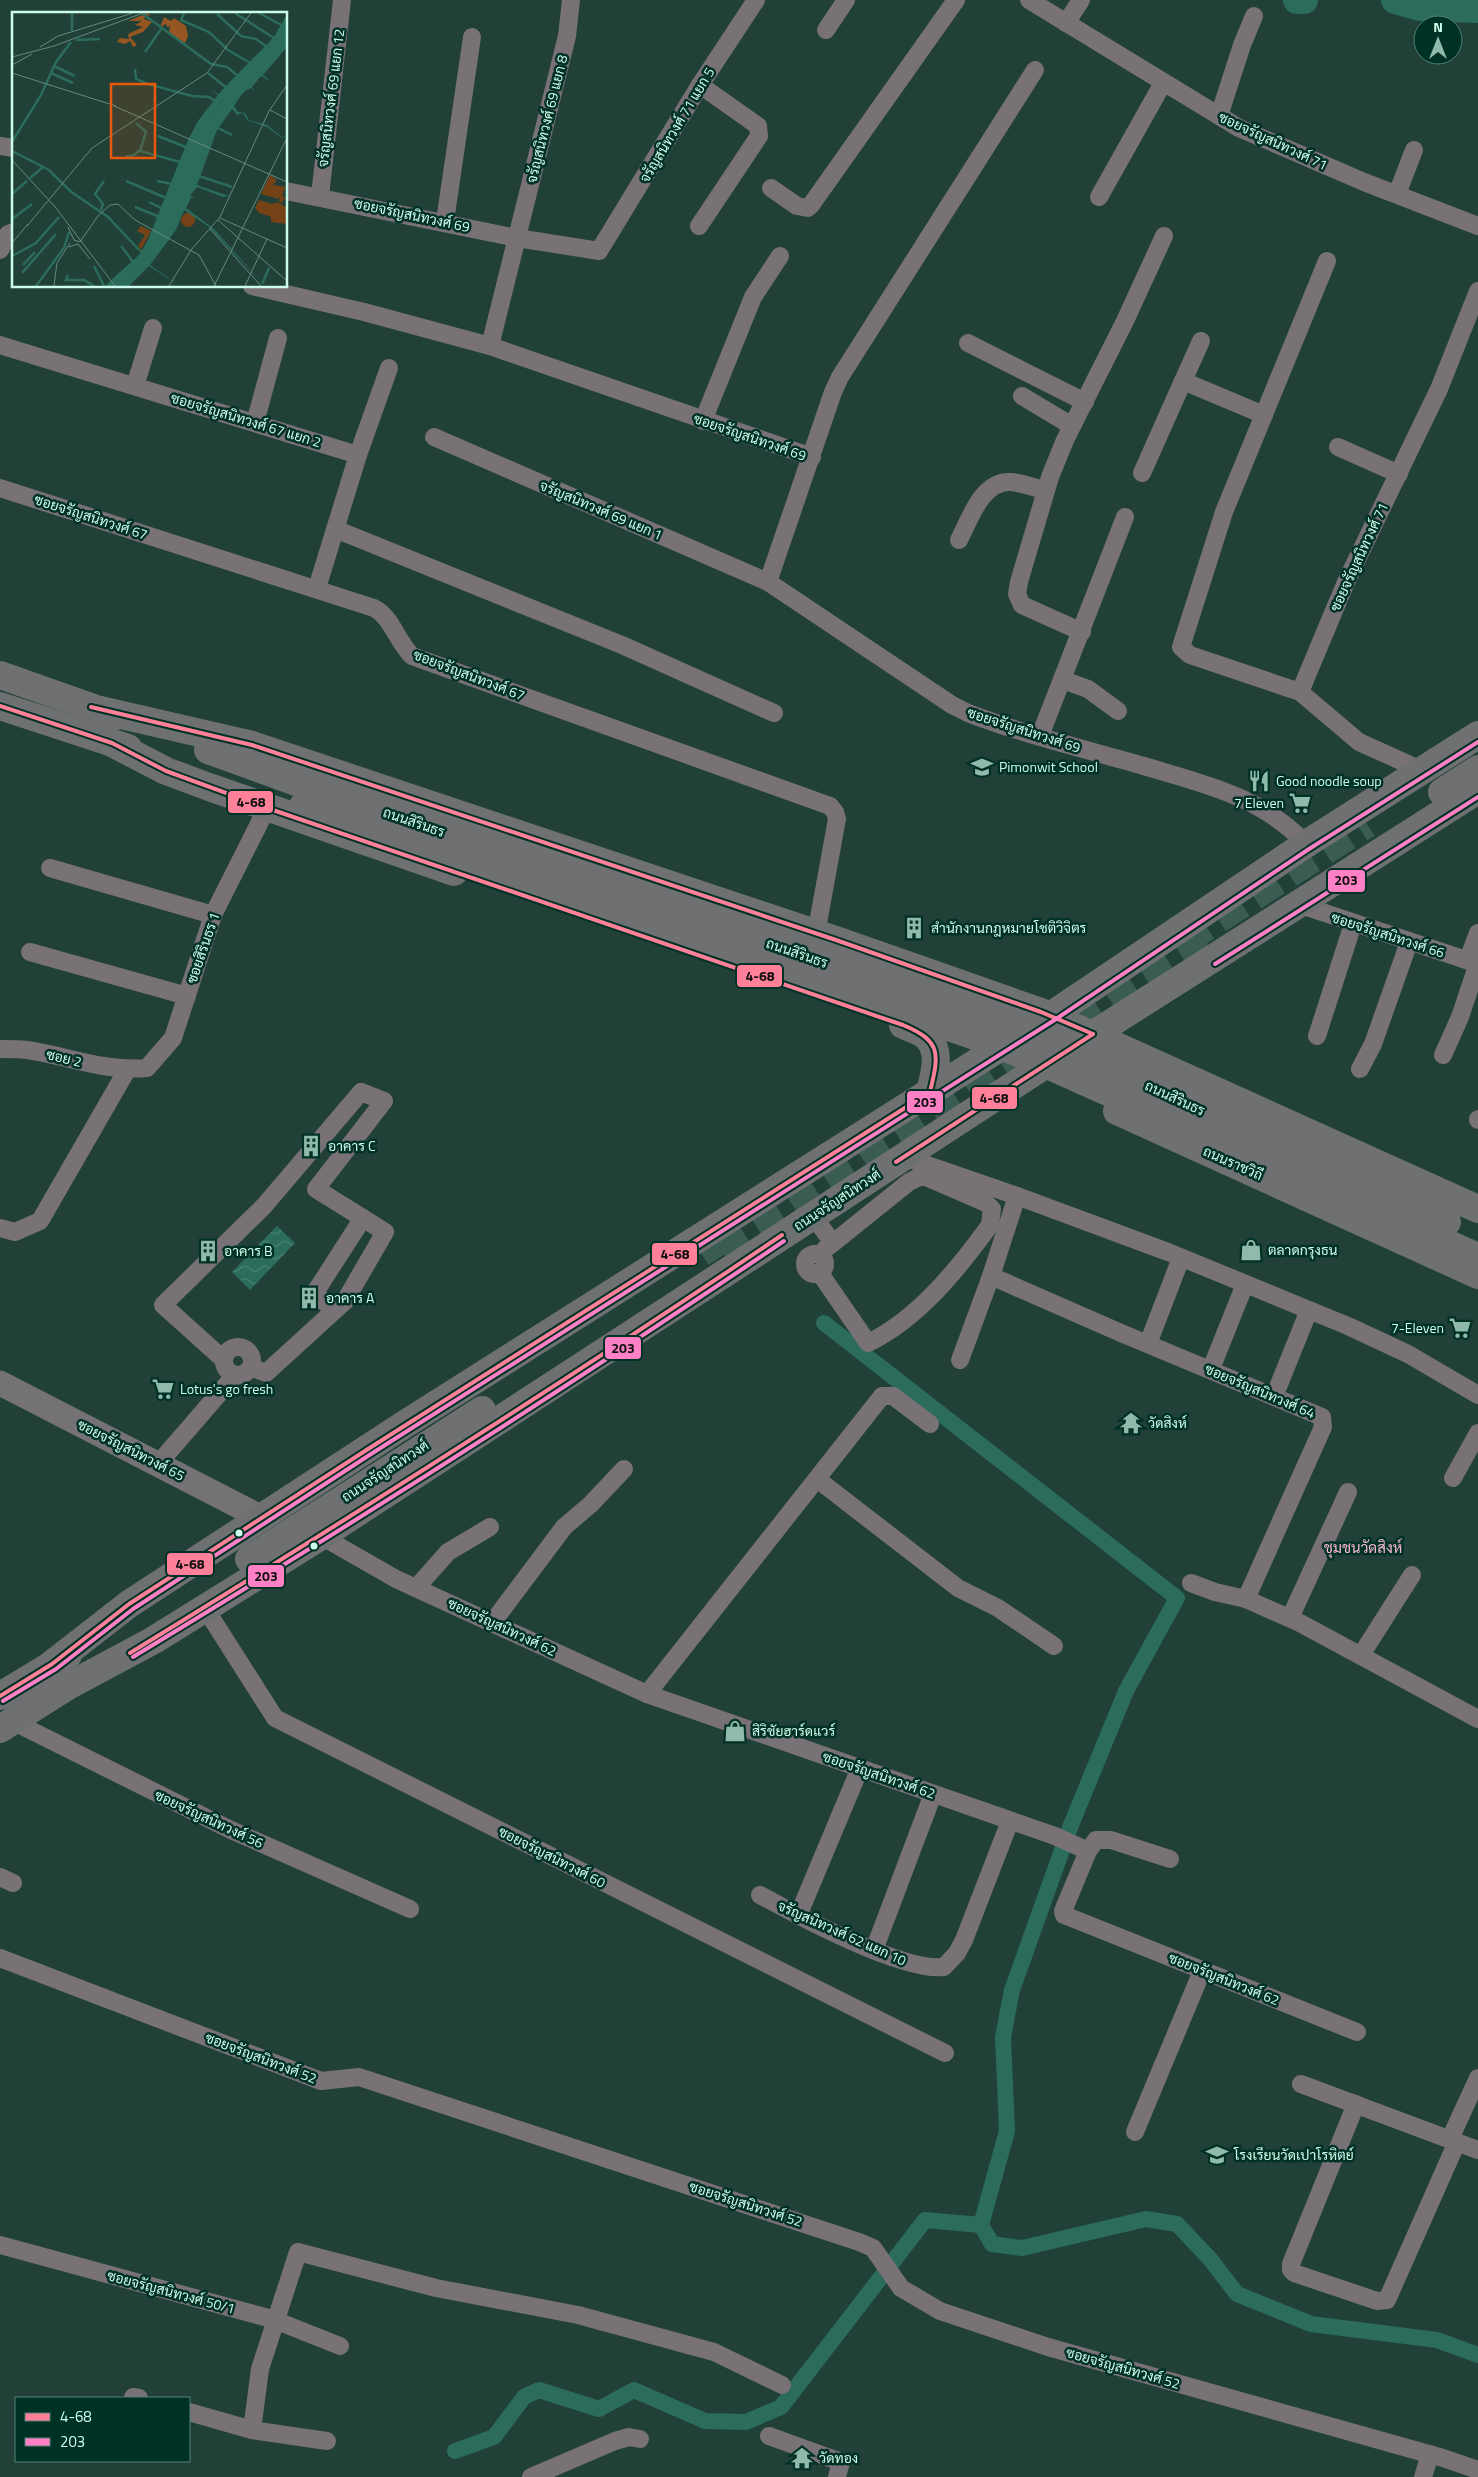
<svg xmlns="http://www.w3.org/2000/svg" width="1478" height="2477" font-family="'Titillium Web',Sarabun,sans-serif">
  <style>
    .water { fill: url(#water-waves) }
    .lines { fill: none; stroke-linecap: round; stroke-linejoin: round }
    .canal { stroke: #2b6c5b; stroke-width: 16 }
    .river { stroke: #2b6c5b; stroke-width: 28 }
    .primary-tunnel { stroke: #3a5c53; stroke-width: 28; stroke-dasharray: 28 14; stroke-linecap: butt }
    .street { stroke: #787175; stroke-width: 18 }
    .secondary { stroke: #757276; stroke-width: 25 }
    .primary { stroke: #6e7072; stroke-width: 28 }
    .primary-bridge { stroke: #6e7072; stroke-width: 28 }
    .bus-1-casing { stroke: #003125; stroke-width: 8 }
    .bus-2-casing { stroke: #003125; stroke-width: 8 }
    .bus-1 { stroke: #ff8098; stroke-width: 4 }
    .bus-2 { stroke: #ff80c5; stroke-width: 4 }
    .bus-dot { fill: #ccfceb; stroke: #003125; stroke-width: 2 }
    .labels { text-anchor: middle; stroke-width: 5; stroke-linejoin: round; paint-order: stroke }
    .street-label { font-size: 14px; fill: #ccfceb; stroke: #003125 }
    .poi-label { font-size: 14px; fill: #ccfceb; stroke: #003125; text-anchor: start }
    .neighbourhood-label { font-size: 15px; fill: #f6b7d1; stroke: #003125 }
    .inset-river { fill: none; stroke: #2b6c5b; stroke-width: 2.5 }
    .inset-road { fill: none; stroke: #658b80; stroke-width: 1 }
    .view { fill: #e8590c; fill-opacity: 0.15; stroke: #e8590c; stroke-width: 2.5 }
    .inset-edge { fill: none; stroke: #ccfceb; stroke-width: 2.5 }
    .line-badge { stroke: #003125; stroke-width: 2 }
    .pale-badge-label { font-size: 14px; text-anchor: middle; font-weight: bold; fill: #111 }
  </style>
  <defs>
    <pattern id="water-waves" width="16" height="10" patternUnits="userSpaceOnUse" patternTransform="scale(1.25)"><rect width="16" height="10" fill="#2b6c5b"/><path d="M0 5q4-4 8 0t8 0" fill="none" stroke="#498273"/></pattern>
  </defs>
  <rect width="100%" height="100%" fill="#204038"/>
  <!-- water -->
  <polygon class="water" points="277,1226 295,1243 250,1290 232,1272"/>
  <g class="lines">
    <!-- canal -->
    <g class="canal">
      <polyline points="824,1323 1177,1598 1126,1691 1071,1825 1012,1990 1003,2037 1007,2131 981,2225 992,2244 1022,2248 1146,2219 1177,2224 1210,2259 1237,2294 1311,2324 1437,2340 1478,2355"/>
      <polyline points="455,2451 494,2437 524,2397 539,2390 599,2409 634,2390 705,2421 746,2422 781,2407 925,2220 981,2225"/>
    </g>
    <!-- river -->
    <g class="river">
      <polyline points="1297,0 1304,0"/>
      <polyline points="1395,0 1420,7 1478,9"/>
    </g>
    <!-- primary-tunnel -->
    <g class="primary-tunnel">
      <polyline points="1183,942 1367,824"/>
      <polyline points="701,1253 737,1230"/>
      <polyline points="724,1254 1211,941"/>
    </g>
    <!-- street -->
    <g class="street">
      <polyline points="1029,0 1239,128 1364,182 1478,226"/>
      <polyline points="1066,23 1081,0"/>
      <polyline points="826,30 846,0"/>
      <polyline points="1219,116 1242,45 1254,16"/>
      <polyline points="0,146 14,148"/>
      <polyline points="771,188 797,206 808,208 811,205 956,0"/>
      <polyline points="286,191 517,238 599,251 700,85 756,0"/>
      <polyline points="1397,194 1414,150"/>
      <polyline points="320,196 342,0"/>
      <polyline points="1099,197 1163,83"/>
      <polyline points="445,221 472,37"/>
      <polyline points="699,226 759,136 758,126 700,85"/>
      <polyline points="0,250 8,234 14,232"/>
      <polyline points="1327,261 1224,512 1181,647 1190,655 1300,692 1359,742 1421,770"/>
      <polyline points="252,286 364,312 490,346 812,457"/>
      <polyline points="968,343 1085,402"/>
      <polyline points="0,345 358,455 317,588"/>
      <polyline points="490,346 567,36 571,0"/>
      <polyline points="1183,381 1201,341"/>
      <polyline points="135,386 153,328"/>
      <polyline points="1022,396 1072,426"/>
      <polyline points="703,421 753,297 780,256"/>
      <polyline points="255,423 278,338"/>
      <path d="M434,437L768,582L952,705L968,713C1025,735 1085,749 1144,766C1204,784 1261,796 1306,844"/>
      <polyline points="1338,447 1399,474"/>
      <polyline points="358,455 389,368"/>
      <polyline points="1142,473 1183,381 1264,415"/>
      <path d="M0,488L374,608C392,617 397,642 412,656L830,806L835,812L837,819L816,934"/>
      <polyline points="335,529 622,645 774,713"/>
      <path d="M959,540C970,519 982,480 1011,482C1022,483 1035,488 1046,490"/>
      <polyline points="768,582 833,392 840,377 1035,70"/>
      <polyline points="1082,632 1022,605 1017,594 1019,582 1050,477 1065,440 1125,321 1164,236"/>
      <polyline points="1063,680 1088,689 1118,711"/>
      <polyline points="1300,692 1346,582 1439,389 1478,291"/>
      <polyline points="1040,736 1125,517"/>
      <polyline points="50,868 213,915"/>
      <polyline points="1298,904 1478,964"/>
      <polyline points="30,952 187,996"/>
      <polyline points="1468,960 1478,933"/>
      <polyline points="1317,1036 1353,924"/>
      <path d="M0,1049C9,1049 19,1049 27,1050C68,1056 105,1072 147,1068L173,1038L213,915L267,808"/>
      <polyline points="1443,1055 1460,1017 1478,963"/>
      <polyline points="1360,1069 1373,1044 1409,942"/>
      <polyline points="1478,1120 1478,1119"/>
      <polyline points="904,1157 1017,1196 1168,1252 1348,1326 1408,1354 1478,1395"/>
      <polyline points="813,1216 833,1243 825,1249"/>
      <polyline points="0,1228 15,1232 40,1221 127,1070"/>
      <circle cx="815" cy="1264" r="10"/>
      <path d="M819,1272L868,1343C918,1319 958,1269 990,1225L992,1209L986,1203L926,1177H919L909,1182L833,1243"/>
      <polyline points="991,1276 1121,1333 1322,1417 1323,1427 1246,1599"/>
      <polyline points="335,1310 314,1294 363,1218"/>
      <polyline points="1151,1336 1181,1258"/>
      <circle cx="238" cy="1361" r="14"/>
      <polyline points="223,1359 163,1305 264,1206 361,1092 384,1101 316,1189 385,1232 345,1301 266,1373 251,1367"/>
      <polyline points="960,1360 991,1276 1017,1196"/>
      <polyline points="1213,1364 1245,1284"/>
      <polyline points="1278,1387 1309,1310"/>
      <polyline points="158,1464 235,1375"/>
      <polyline points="1453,1478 1478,1433"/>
      <polyline points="817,1479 958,1588 998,1608 1054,1646"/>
      <polyline points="321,1536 396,1579 647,1694 1055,1836 1088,1851"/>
      <polyline points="1191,1583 1215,1592 1246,1599 1300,1623 1478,1719"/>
      <polyline points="416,1588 448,1552 490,1527"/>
      <polyline points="205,1608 275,1718 945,2053"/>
      <polyline points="1290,1618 1348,1492"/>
      <polyline points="492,1623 564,1527 591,1504 624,1469"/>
      <polyline points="1361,1655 1412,1575"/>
      <polyline points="647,1694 882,1396 893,1396 930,1424"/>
      <polyline points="12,1721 231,1830 410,1909"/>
      <polyline points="1170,1859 1111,1840 1096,1840 1088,1851 1063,1911 1064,1915 1357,2032"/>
      <polyline points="0,1877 13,1883"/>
      <path d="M760,1895C798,1916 903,1972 944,1967L957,1953L964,1940L1010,1821"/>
      <polyline points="798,1916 860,1768"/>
      <polyline points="874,1950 933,1794"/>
      <polyline points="0,1958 321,2081 359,2077 859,2242 873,2248 901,2288 940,2311 1048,2347 1443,2458 1478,2470"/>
      <polyline points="1301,2084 1478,2150"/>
      <polyline points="1356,2104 1291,2264 1291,2270 1294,2273 1377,2301 1387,2300 1457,2142"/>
      <polyline points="1135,2132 1202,1971"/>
      <polyline points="1450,2139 1478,2078"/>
      <polyline points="0,2245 272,2319 340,2346"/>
      <polyline points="133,2397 139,2398"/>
      <polyline points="189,2412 252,2430 327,2441"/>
      <polyline points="252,2430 260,2369 298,2252 436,2288 578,2315 714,2352 782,2385"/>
      <polyline points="769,2436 841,2462 837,2477"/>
      <polyline points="531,2477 615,2441 629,2437 640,2439"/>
      <polyline points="1423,2477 1430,2454"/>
    </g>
    <!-- secondary -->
    <polyline class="secondary" points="0,1383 262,1518"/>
    <!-- primary -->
    <g class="primary">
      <polyline points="0,675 116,716"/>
      <polyline points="0,706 128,748"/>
      <polyline points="100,710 252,745 836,940 1041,1012 1478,1209"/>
      <polyline points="112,743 166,771 209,787 454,872"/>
      <polyline points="208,750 310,787"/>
      <polyline points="1442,792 1478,769"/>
      <path d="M903,1025C910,1028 920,1031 925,1035C943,1050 934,1074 930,1092"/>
      <polyline points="1117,1111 1478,1275"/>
      <polyline points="249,1559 482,1410"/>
      <polyline points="52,1664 129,1604 405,1424 1050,1016 1306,844 1478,735"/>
      <polyline points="0,1696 68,1655"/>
      <polyline points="0,1729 68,1686 154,1640 321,1536 1034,1072 1478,790"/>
    </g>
    <!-- primary-bridge -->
    <g class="primary-bridge">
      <polyline points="310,787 979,1015 1044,1040 1447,1222"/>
      <polyline points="303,806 972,1035 1036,1060 1478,1257"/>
    </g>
    <!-- bus-1 casing -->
    <g class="bus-1-casing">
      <g id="bus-1">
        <path d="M0,706L112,743L166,771L267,808L903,1025C942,1041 939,1054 930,1092L368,1449L129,1604L52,1664L0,1696"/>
        <polyline points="91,707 252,745 836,940 1041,1012 1093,1034"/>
        <polyline points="896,1162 1093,1034"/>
        <path d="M130,1653C350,1518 568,1380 782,1235"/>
      </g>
    </g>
    <!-- bus-2 casing -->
    <g class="bus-2-casing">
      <g id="bus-2">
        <polyline points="1215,964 1478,797"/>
        <path d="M133,1657C353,1524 571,1385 784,1241"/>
        <polyline points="3,1701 56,1669 133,1609 371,1454 1053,1021 1309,849 1478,742"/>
      </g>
    </g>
    <!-- bus-1 -->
    <use href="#bus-1" class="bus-1"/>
    <!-- bus-2 -->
    <use href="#bus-2" class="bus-2"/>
  </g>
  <!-- icons -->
  <defs>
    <g id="school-bare" transform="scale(1.725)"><path d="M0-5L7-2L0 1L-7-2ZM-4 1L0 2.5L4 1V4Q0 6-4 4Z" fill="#90baac" stroke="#003125" stroke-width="2.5" paint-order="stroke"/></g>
    <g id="restaurant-bare" transform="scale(1.725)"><path d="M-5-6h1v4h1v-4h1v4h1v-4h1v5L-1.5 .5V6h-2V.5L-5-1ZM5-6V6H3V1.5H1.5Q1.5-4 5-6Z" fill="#90baac" stroke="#003125" stroke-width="2.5" paint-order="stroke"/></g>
    <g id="supermarket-bare" transform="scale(1.725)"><path d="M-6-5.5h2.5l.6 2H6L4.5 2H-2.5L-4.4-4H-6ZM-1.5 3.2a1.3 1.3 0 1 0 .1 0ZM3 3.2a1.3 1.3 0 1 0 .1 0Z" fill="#90baac" stroke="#003125" stroke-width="2.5" paint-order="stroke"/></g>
    <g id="building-bare" transform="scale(1.725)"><path d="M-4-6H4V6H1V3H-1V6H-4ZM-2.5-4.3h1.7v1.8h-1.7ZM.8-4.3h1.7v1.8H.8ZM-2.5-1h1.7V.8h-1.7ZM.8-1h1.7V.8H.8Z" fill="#90baac" stroke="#003125" stroke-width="2.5" paint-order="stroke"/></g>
    <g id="shop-bare" transform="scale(1.725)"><path d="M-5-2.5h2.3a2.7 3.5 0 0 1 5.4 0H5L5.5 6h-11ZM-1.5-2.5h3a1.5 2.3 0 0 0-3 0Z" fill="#90baac" stroke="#003125" stroke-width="2.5" paint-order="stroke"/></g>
    <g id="temple-bare" transform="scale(1.725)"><path d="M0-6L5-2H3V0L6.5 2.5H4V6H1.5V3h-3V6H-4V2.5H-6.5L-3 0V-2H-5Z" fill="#90baac" stroke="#003125" stroke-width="2.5" paint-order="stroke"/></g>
  </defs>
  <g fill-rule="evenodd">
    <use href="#school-bare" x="982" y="767"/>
    <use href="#restaurant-bare" x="1259" y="781"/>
    <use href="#supermarket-bare" x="1300" y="803"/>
    <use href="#building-bare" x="914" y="928"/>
    <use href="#building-bare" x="311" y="1146"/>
    <use href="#shop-bare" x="1251" y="1250"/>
    <use href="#building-bare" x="208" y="1251"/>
    <use href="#building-bare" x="309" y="1298"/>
    <use href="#supermarket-bare" x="1460" y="1328"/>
    <use href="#supermarket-bare" x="163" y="1389"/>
    <use href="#temple-bare" x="1131" y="1423"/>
    <use href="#shop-bare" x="735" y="1731"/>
    <use href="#school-bare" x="1217" y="2155"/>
    <use href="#temple-bare" x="802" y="2458"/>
  </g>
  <!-- markers -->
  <g class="bus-dot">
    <circle cx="239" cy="1533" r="4.5"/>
    <circle cx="314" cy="1546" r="4.5"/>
  </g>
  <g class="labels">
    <!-- street labels -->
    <g class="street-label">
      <text transform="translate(331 98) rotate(-83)" y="5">จรัญสนิทวงศ์ 69 แยก 12</text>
      <text transform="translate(547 119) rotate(-76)" y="5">จรัญสนิทวงศ์ 69 แยก 8</text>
      <text transform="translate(677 125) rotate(-59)" y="5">จรัญสนิทวงศ์ 71 แยก 5</text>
      <text transform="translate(1273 141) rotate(25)" y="5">ซอยจรัญสนิทวงศ์ 71</text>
      <text transform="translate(412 215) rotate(12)" y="5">ซอยจรัญสนิทวงศ์ 69</text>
      <text transform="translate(246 420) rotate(17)" y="5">ซอยจรัญสนิทวงศ์ 67 แยก 2</text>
      <text transform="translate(750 437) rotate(19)" y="5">ซอยจรัญสนิทวงศ์ 69</text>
      <text transform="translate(601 510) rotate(23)" y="5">จรัญสนิทวงศ์ 69 แยก 1</text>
      <text transform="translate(91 517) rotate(18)" y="5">ซอยจรัญสนิทวงศ์ 67</text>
      <text transform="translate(1359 557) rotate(-65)" y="5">ซอยจรัญสนิทวงศ์ 71</text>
      <text transform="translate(469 675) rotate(21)" y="5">ซอยจรัญสนิทวงศ์ 67</text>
      <text transform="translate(1024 730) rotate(18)" y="5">ซอยจรัญสนิทวงศ์ 69</text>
      <text transform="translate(414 822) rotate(19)" y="5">ถนนสิรินธร</text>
      <text transform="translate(1388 935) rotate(18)" y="5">ซอยจรัญสนิทวงศ์ 66</text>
      <text transform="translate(203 948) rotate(-71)" y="5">ซอยสิรินธร 1</text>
      <text transform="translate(797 953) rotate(19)" y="5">ถนนสิรินธร</text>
      <text transform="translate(64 1058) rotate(13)" y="5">ซอย 2</text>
      <text transform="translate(1175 1098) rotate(25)" y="5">ถนนสิรินธร</text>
      <text transform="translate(1233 1163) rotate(24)" y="5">ถนนราชวิถี</text>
      <text transform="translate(837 1200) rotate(-33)" y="5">ถนนจรัญสนิทวงศ์</text>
      <text transform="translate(1260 1391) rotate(23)" y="5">ซอยจรัญสนิทวงศ์ 64</text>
      <text transform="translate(131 1450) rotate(27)" y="5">ซอยจรัญสนิทวงศ์ 65</text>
      <text transform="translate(385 1471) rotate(-33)" y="5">ถนนจรัญสนิทวงศ์</text>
      <text transform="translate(502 1627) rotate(25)" y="5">ซอยจรัญสนิทวงศ์ 62</text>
      <text transform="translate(879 1775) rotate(19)" y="5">ซอยจรัญสนิทวงศ์ 62</text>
      <text transform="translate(209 1819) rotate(25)" y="5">ซอยจรัญสนิทวงศ์ 56</text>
      <text transform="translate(552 1857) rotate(27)" y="5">ซอยจรัญสนิทวงศ์ 60</text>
      <text transform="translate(842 1933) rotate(24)" y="5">จรัญสนิทวงศ์ 62 แยก 10</text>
      <text transform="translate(1224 1979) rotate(22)" y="5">ซอยจรัญสนิทวงศ์ 62</text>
      <text transform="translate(261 2058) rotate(21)" y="5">ซอยจรัญสนิทวงศ์ 52</text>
      <text transform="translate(746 2204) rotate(18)" y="5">ซอยจรัญสนิทวงศ์ 52</text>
      <text transform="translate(171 2292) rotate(15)" y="5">ซอยจรัญสนิทวงศ์ 50/1</text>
      <text transform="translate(1123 2368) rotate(16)" y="5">ซอยจรัญสนิทวงศ์ 52</text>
    </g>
    <!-- poi labels -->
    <g class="poi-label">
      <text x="999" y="772">Pimonwit School</text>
      <text x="1276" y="786">Good noodle soup</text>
      <text x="1284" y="808" text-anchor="end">7 Eleven</text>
      <text x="931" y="933">สำนักงานกฎหมายโชติวิจิตร</text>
      <text x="328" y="1151">อาคาร C</text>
      <text x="1268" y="1255">ตลาดกรุงธน</text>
      <text x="224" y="1256">อาคาร B</text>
      <text x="326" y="1303">อาคาร A</text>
      <text x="1444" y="1333" text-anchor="end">7-Eleven</text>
      <text x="180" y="1394">Lotus's go fresh</text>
      <text x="1148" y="1428">วัดสิงห์</text>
      <text x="752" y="1736">สิริชัยฮาร์ดแวร์</text>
      <text x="1234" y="2160">โรงเรียนวัดเปาโรหิตย์</text>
      <text x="819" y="2463">วัดทอง</text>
    </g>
    <!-- neighbourhood labels -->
    <g class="neighbourhood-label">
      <text x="1363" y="1553">ชุมชนวัดสิงห์</text>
    </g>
  </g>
  <!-- overview -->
  <g transform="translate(12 12)">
    <rect width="275" height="275" fill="#204038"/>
    <path d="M258,163L265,168L261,173L274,175L270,183L275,188L272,187L270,191L267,189L268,184L266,187L249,182ZM247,188L260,192L266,190L275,196V212L259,210V205L247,201L243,196ZM169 208a7 7 0 1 1 14 0a7 7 0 1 1-14 0Z" fill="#744216"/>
    <path d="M135,1L139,4L134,3L132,7L140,10L131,20L118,25L125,33L121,35L118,29L113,32L105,30L108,26L117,27L116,22L131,15L123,13L130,9H116ZM152,5L159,9L162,6L174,14L176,24L173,31L157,21L158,13L156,16L154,12L148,15Z" fill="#965622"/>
    <path d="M129,214L139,219L129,238L126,234L133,223L125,219Z" fill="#744216"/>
    <path d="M275,2V35L251,63L257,68V69L249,64L240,75L243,79L239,76L231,80L222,94L226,100L233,101L237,108L255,113L270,125L275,124L270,126L255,115L235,108L231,101L225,103L220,97L205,118L185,173L217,184L211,185L185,175L178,184L184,187L179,186L174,196L201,216L253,274L197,215L172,198L164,218L138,253L168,274L137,254L117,274H93L122,248L129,240L126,238H130L135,230L176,128L186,109L206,83L199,78L207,82L212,76L262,25Z" fill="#2b6c5b"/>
    <path class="inset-river" d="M172,1L169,8L197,20L216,38L240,52M223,1L262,26M247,1L275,16M131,2L199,52L215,55L226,64M205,2L229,24L244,27L255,35M60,19V1M64,28L88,27M133,40L149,17M42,54L63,64M123,57L124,67L136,72L180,84L197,85L203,89M249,58L275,24M39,61L61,71M196,61L216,77M124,111L134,120L128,139L168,150M206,116L220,123M185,121L208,100M146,124L176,136M179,126L275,12M0,130L29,83L44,50L59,30M190,131L214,91L238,70L275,22M191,131L216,96L275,30M0,139L37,158L58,179L96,205L127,238M113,145L122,143L128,138M187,164L220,175M18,166L31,155M114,169L154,186M145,169L160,172M0,182L15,169M156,182L171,198M174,188L188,134M137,190L151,197M123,195L148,205M172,196L190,135M89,198L91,192L83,182L92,169M150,200L171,199M0,207L20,192M153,221L171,199L178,129M155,223L169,201M109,234L122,251M0,244L24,231L47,205M11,253L23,240M82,254L92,274M10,261L44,222M56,263L54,268H72L82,274M105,267L131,251L144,232M101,268L149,226M250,272L257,256M24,274L52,236L57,220M110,274L126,263L153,226"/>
    <path class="inset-road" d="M28,35L46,24L121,1M0,45L42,34L131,1M0,53L20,42M0,61L104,94M102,94L275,170M258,98L275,107M0,148L44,196L103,274M208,206L275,236M206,208L275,269M15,214L80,136L195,61L239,1M56,215L62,228L68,230L86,204L98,193L106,192L123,208L187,243L204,274M198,217L249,274M0,231L16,212M57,235L66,232L78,247M42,274L45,251L58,231M157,274L179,238L208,205L257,99L275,73M202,274L275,126M233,274L255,227"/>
    <path class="view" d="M99,72H143V146H99Z"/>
    <rect width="275" height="275" class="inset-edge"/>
  </g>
  <g class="line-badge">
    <rect x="227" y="790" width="47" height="24" rx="5" fill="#ff8098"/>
    <rect x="1327" y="869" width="39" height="24" rx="5" fill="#ff80c5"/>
    <rect x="736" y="964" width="47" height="24" rx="5" fill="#ff8098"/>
    <rect x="971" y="1086" width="47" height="24" rx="5" fill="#ff8098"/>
    <rect x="906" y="1090" width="38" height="24" rx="5" fill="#ff80c5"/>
    <rect x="651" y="1242" width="47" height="24" rx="5" fill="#ff8098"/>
    <rect x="604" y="1336" width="38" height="24" rx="5" fill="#ff80c5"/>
    <rect x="166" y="1552" width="48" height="24" rx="5" fill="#ff8098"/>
    <rect x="247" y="1564" width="38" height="24" rx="5" fill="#ff80c5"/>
  </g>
  <g class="pale-badge-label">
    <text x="251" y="807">4-68</text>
    <text x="1346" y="885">203</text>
    <text x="760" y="981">4-68</text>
    <text x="994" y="1103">4-68</text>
    <text x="925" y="1107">203</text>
    <text x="675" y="1259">4-68</text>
    <text x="623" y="1353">203</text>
    <text x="190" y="1569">4-68</text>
    <text x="266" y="1581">203</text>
  </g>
  <!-- legend -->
  <rect x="15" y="2397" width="175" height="65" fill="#003125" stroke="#528274"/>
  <rect x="25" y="2413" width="25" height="8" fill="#ff8098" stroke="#528274"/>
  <text x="60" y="2422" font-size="15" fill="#ccfceb">4-68</text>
  <rect x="25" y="2438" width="25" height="8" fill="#ff80c5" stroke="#528274"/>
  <text x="60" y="2447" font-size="15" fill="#ccfceb">203</text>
  <!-- north arrow -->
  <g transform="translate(1438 40)"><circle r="24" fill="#003125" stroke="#528274"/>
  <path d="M0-4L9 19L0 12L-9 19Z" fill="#90baac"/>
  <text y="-8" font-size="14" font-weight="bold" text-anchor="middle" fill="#ccfceb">N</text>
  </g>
</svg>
